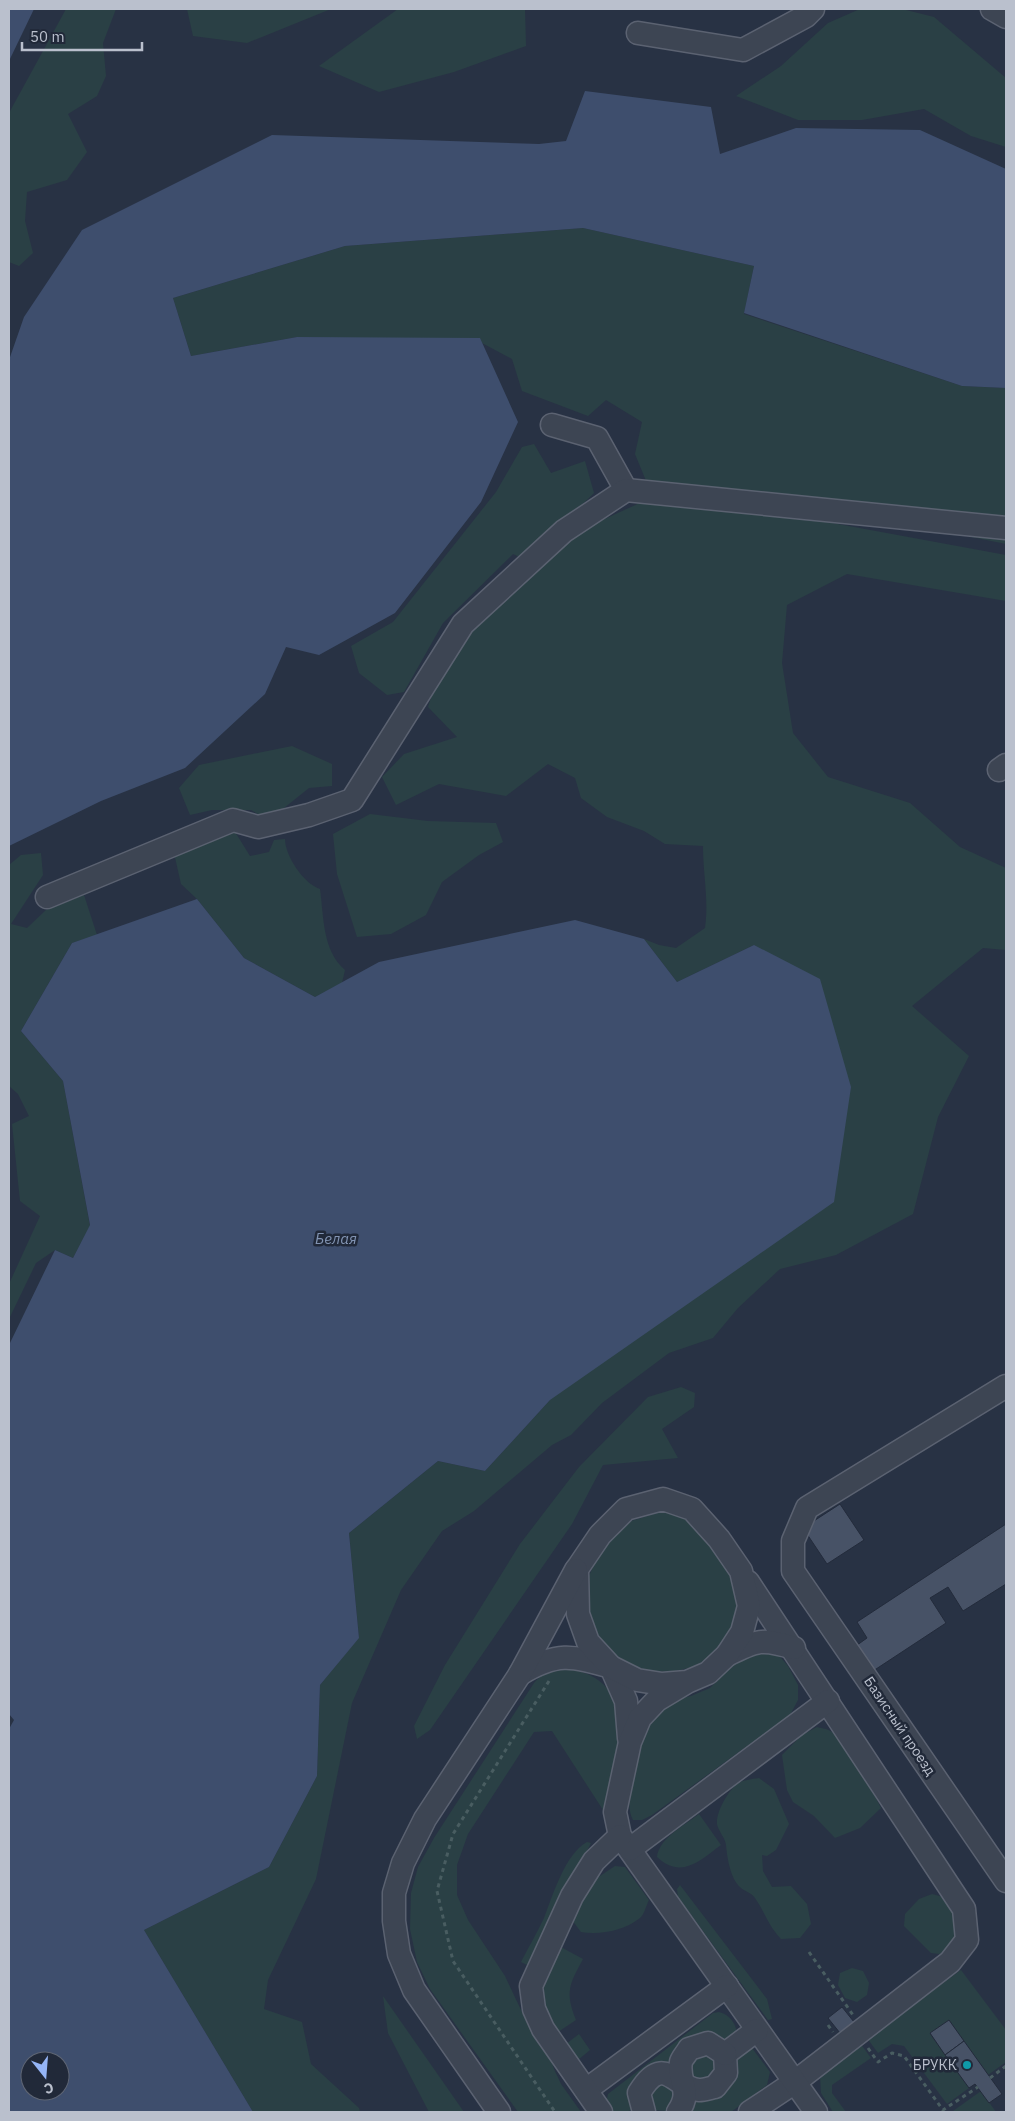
<svg xmlns="http://www.w3.org/2000/svg" width="1015" height="2121" font-family="'IBM Plex Sans',sans-serif">
  <style>
    .green { fill: #2a4045 }
    .water { fill: #3e4e6d; fill-rule: evenodd }
    .building { fill: #475266; stroke: #232b3b }
    .lines { fill: none; stroke-linecap: round; stroke-linejoin: round }
    .minor-casing { stroke: #5b6271; stroke-width: 25 }
    .path { stroke: #495d61; stroke-width: 3; stroke-dasharray: 4 4; stroke-linecap: butt }
    .minor { stroke: #3d4553; stroke-width: 22 }
    .culture-dot { fill: #0f9aa8; stroke: #212939; stroke-width: 2 }
    .labels { text-anchor: middle; stroke-width: 5; stroke-linejoin: round; paint-order: stroke }
    .street-label { font-size: 14px; fill: #bac0cd; stroke: #212939 }
    .poi-label { font-size: 14px; fill: #bac0cd; stroke: #212939; text-anchor: end }
    .water-label { font-size: 15px; font-style: italic; fill: #8294b3; stroke: #212939 }
  </style>
  <rect width="100%" height="100%" fill="#283244"/>
  <!-- green -->
  <g class="green">
    <polygon points="66,9 116,9 103,43 106,76 97,96 68,114 87,152 67,180 27,192 25,221 33,253 19,266 9,262 9,113"/>
    <polygon points="187,9 331,9 247,43 193,36"/>
    <polygon points="398,9 525,9 526,46 454,72 379,92 319,66"/>
    <polygon points="860,9 902,9 934,17 1006,78 1006,147 971,136 924,109 862,120 798,120 736,96 781,66 828,23"/>
    <polygon points="583,228 754,266 744,314 962,386 1006,388 1006,544 764,495 649,488 635,454 642,422 606,400 588,416 522,391 512,359 482,343 297,337 191,356 173,298 345,246"/>
    <polygon points="534,444 551,473 585,461 594,493 526,560 513,554 443,623 404,692 387,695 359,673 351,646 393,622 496,492 522,447"/>
    <path d="M642,502L789,515L1006,555V601L847,574L787,605L782,663L793,733L828,777L910,803L960,847L1006,868V950L983,948L912,1006L969,1056L938,1117L913,1214L836,1255L780,1269L738,1308L713,1338L669,1353L602,1403L571,1435L552,1445L474,1511L442,1531L401,1590L352,1703L316,1879L268,1980L264,2009L302,2022L311,2064L359,2108L360,2112H253L144,1930L269,1867L317,1776L320,1685L359,1637L349,1533L438,1461L485,1471L550,1400L754,945L677,982L644,939L659,945L676,948L705,928C709,899 703,875 703,846L665,844L644,831L607,817L581,798L575,778L548,764L506,796L439,784L396,805L382,777L404,754L457,737L428,707L444,658L565,537Z"/>
    <polygon points="292,746 332,764 332,786 309,788 269,820 251,810 212,810 190,815 179,788 199,765"/>
    <polygon points="370,814 428,821 496,823 503,842 479,855 442,882 426,915 391,934 357,937 337,874 333,834"/>
    <path d="M232,827L250,856L269,852L274,840L285,839C285,856 304,884 320,889C324,917 322,950 345,970L342,983L315,997L244,958L197,899L181,884L174,853Z"/>
    <polygon points="41,853 43,875 11,924 27,928 46,910 84,895 97,935 72,943 21,1031 63,1081 90,1226 73,1258 55,1250 36,1263 9,1319 9,1284 40,1216 20,1201 12,1124 29,1116 18,1094 9,1086 9,865 21,855"/>
    <polygon points="681,1387 695,1393 694,1407 662,1429 678,1458 603,1465 572,1524 430,1730 417,1739 414,1726 445,1665 520,1544 579,1467 648,1397"/>
    <polygon points="661,1512 687,1517 725,1556 742,1605 734,1630 718,1651 696,1666 672,1672 647,1671 624,1661 605,1646 592,1624 587,1600 589,1576 599,1553 631,1521"/>
    <path d="M758,1649L776,1652L788,1666L798,1685V1700L790,1715L652,1815L642,1820H633C621,1800 641,1737 648,1715L674,1700L691,1696L710,1688L740,1658Z"/>
    <path d="M561,1668C643,1675 618,1754 606,1808L603,1810L552,1731L534,1732L468,1834L457,1865V1895L468,1920L505,1976L521,2010L549,2051L554,2069L561,2084L581,2112H518L430,1989L417,1962L410,1929L411,1893L418,1867L434,1838L534,1683C542,1674 549,1670 561,1668Z"/>
    <path d="M817,1727C821,1728 828,1729 832,1732C849,1744 871,1788 881,1808L860,1828L835,1838L814,1816L793,1802L787,1790L782,1755L802,1735Z"/>
    <path d="M759,1778L774,1789L789,1824L776,1850L767,1856L762,1855L763,1871L772,1887L791,1886L807,1904L811,1924L800,1938L781,1939C767,1924 766,1914 755,1898C751,1892 745,1892 740,1887C730,1878 727,1856 726,1845C725,1837 718,1831 717,1824C716,1812 728,1791 737,1784C742,1780 753,1779 759,1778Z"/>
    <path d="M699,1814L721,1845C701,1860 681,1880 657,1857C659,1838 685,1825 699,1814Z"/>
    <path d="M587,1842L591,1843L529,1966L521,1962C528,1948 537,1933 544,1918C553,1895 565,1854 587,1842Z"/>
    <path d="M615,1866L625,1867L649,1900C646,1906 644,1915 640,1918C624,1931 600,1935 581,1932L572,1920L591,1882Z"/>
    <polygon points="680,1885 767,1999 772,2019 768,2020 678,1897 677,1889"/>
    <polygon points="932,1894 951,1899 960,1938 948,1955 931,1953 904,1926 905,1914 919,1899"/>
    <path d="M559,1946L583,1959C569,1985 565,1992 576,2020L558,2032C530,2003 547,1977 559,1946Z"/>
    <polygon points="852,1968 863,1971 869,1983 867,1995 857,2002 845,1998 838,1985 840,1973"/>
    <polygon points="961,1970 1006,2030 1006,2062 988,2075 949,2020 930,2034 969,2088 947,2104 904,2046 892,2044 878,2053 867,2038"/>
    <polygon points="383,1996 464,2112 429,2112 388,2033"/>
    <path d="M719,2012C730,2015 737,2024 737,2036L674,2064L632,2109L627,2112H612L606,2103L608,2094L713,2013Z"/>
    <polygon points="579,2034 590,2050 578,2060 566,2044"/>
    <polygon points="860,2043 871,2058 832,2085 832,2093 846,2112 833,2112 821,2093 820,2075"/>
    <polygon points="752,2048 770,2072 767,2085 731,2112 686,2112 689,2105 735,2061 741,2051"/>
    <polygon points="701,2051 719,2059 712,2082 692,2077 689,2062"/>
    <polygon points="654,2083 677,2088 670,2111 654,2110 647,2091"/>
    <polygon points="981,2091 996,2112 954,2112 953,2111"/>
  </g>
  <!-- water -->
  <g class="water">
    <polygon points="9,9 34,9 9,61"/>
    <polygon points="585,91 711,107 720,154 796,128 920,130 1006,169 1006,388 962,386 744,313 754,266 583,228 345,246 173,298 191,356 297,337 480,338 518,422 481,502 395,613 319,655 286,647 265,694 185,768 101,801 9,846 9,360 24,317 82,230 272,135 539,144 566,141"/>
    <path d="M197,899L244,958L315,997L379,962L575,920L644,939L677,982L754,945L820,979L851,1087L834,1202L550,1400L485,1471L438,1461L349,1533L359,1638L320,1685L317,1776L269,1867L144,1930L253,2112H9V1729L14,1720L9,1714V1345L55,1250L73,1258L90,1225L63,1081L21,1031L72,943ZM30,2061H60V2091H30Z"/>
  </g>
  <!-- building -->
  <g class="building">
    <polygon points="840,1504 864,1540 827,1564 803,1528"/>
    <polygon points="1006,1524 1006,1584 963,1611 948,1587 930,1598 946,1623 870,1673 853,1648 867,1638 857,1622"/>
    <polygon points="842,2007 854,2022 840,2033 828,2018"/>
    <polygon points="949,2020 964,2041 945,2055 930,2033"/>
    <polygon points="964,2041 1002,2094 989,2103 975,2084 969,2088 945,2055"/>
  </g>
  <g class="lines">
    <!-- minor casing -->
    <g class="minor-casing">
      <g id="minor">
        <polyline points="992,9 1006,17"/>
        <polyline points="638,33 743,50 806,16 813,9"/>
        <polyline points="552,425 597,438 626,490"/>
        <polyline points="999,770 1006,765"/>
        <polyline points="47,897 233,820 258,827 309,815 352,800 463,624 564,531 626,490 1006,528"/>
        <polyline points="1006,1386 807,1508 793,1541 793,1571 1006,1881"/>
        <polyline points="748,1582 964,1909 967,1940 950,1962 795,2082 750,2112"/>
        <path d="M727,1655C757,1640 762,1638 794,1648"/>
        <path d="M520,1674C556,1652 572,1655 611,1667L626,1701L629,1738"/>
        <polyline points="687,1682 662,1684 637,1680 611,1667 588,1642 578,1614 577,1569 600,1535 626,1509 663,1499 692,1509 719,1539 741,1571 749,1606 742,1632 727,1655 708,1673 687,1682 657,1700 640,1718 630,1742 615,1812 620,1836 816,2112"/>
        <polyline points="630,1849 828,1701"/>
        <polyline points="725,2054 757,2030"/>
        <polyline points="586,2090 727,1986"/>
        <polyline points="499,2112 414,1990 399,1954 394,1921 394,1893 403,1863 425,1819 520,1674 576,1570"/>
        <polyline points="601,2112 543,2029 534,2009 531,1986 572,1896 594,1861 620,1836"/>
        <path d="M644,2112L639,2093C664,2051 675,2089 699,2090C704,2090 710,2088 715,2087L726,2073L725,2054"/>
        <path d="M678,2112C693,2091 677,2081 681,2062C682,2058 687,2053 689,2049L708,2043L725,2054"/>
      </g>
    </g>
    <!-- path -->
    <g class="path">
      <polyline points="549,1681 453,1834 437,1891 453,1961 555,2112"/>
      <polyline points="809,1952 853,2015"/>
      <polyline points="828,2025 833,2032"/>
      <polyline points="868,2048 878,2062 892,2053 904,2056 943,2110 978,2087"/>
      <polyline points="990,2078 1006,2066"/>
    </g>
    <!-- minor -->
    <use href="#minor" class="minor"/>
  </g>
  <!-- markers -->
  <circle class="culture-dot" cx="967" cy="2065" r="5"/>
  <g class="labels">
    <!-- street labels -->
    <g class="street-label">
      <text transform="translate(900 1726) rotate(56)" y="5">Базисный проезд</text>
    </g>
    <!-- poi labels -->
    <g class="poi-label">
      <text x="957" y="2070">БРУКК</text>
    </g>
    <!-- water labels -->
    <g class="water-label">
      <text x="336" y="1244">Белая</text>
    </g>
  </g>
  <!-- border -->
  <rect width="1015" height="2121" fill="none" stroke="#bac0cd" stroke-width="20"/>
  <!-- north arrow -->
  <g transform="translate(45 2076) rotate(163)"><circle r="24" fill="#212939" stroke="#5e6574"/>
  <path d="M0-4L9 19L0 12L-9 19Z" fill="#95b5f7"/>
  <text y="-8" font-size="14" font-weight="bold" text-anchor="middle" fill="#bac0cd">С</text>
  </g>
  <!-- scale -->
  <path d="M22 42v8h120v-8" fill="none" stroke="#bac0cd" stroke-width="2.5"/>
  <text x="30" y="42" font-size="15" fill="#bac0cd" stroke="#212939" stroke-width="4" paint-order="stroke">50 m</text>
</svg>
